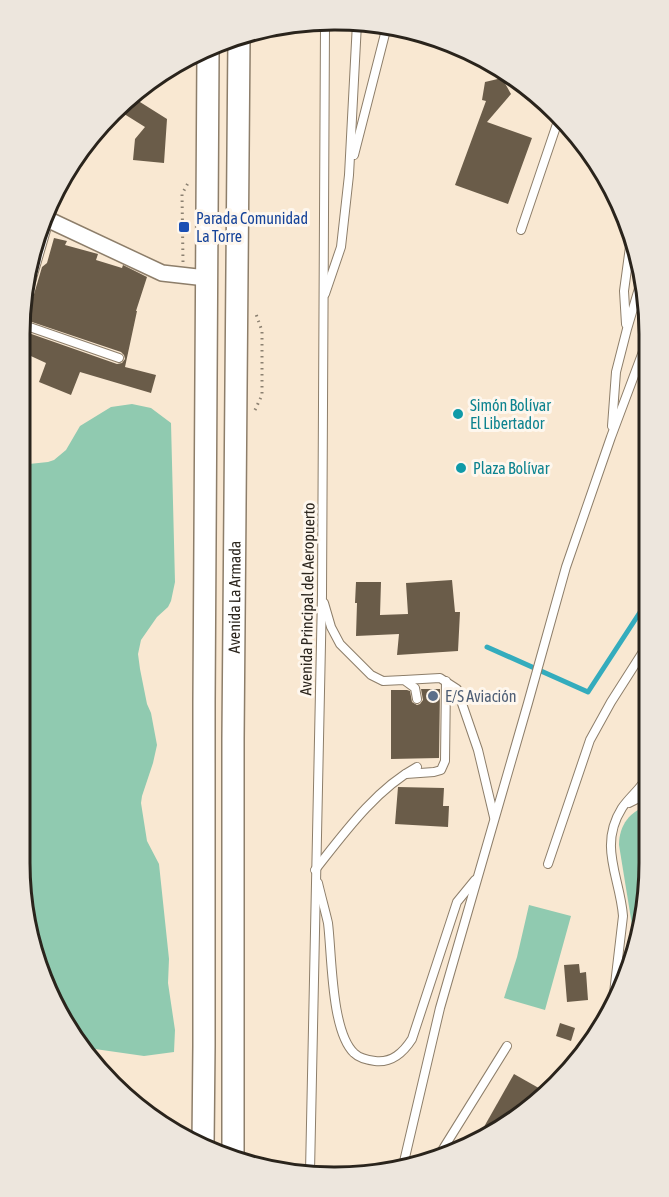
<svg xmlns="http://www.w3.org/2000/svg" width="669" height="1197" font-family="'Asap Condensed',sans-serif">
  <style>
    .green { fill: #90cab0 }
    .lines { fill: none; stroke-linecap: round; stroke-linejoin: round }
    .stream { stroke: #34acbd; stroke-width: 5 }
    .building { fill: #6a5c49 }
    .service-casing { stroke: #8d7e6a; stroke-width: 10 }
    .minor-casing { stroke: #8d7e6a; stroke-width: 18 }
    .secondary-casing { stroke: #8d7e6a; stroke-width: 24 }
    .path { stroke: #8b8071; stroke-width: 3; stroke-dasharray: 1.5 4.5; stroke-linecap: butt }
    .service { stroke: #fff; stroke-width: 8 }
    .minor { stroke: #fff; stroke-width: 15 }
    .secondary { stroke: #fff; stroke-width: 21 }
    .transit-dot { fill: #1a4fb4; stroke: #fef7ee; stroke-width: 2 }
    .culture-dot { fill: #0f9aa8; stroke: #fef7ee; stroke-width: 2 }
    .service-dot { fill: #5c6f8a; stroke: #fef7ee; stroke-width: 2 }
    .labels { text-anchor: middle; stroke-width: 6; stroke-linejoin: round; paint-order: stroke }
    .transit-label { font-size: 16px; fill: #164399; stroke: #fef7ee; text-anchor: start }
    .culture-label { font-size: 16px; fill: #0d838f; stroke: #fef7ee; text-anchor: start }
    .street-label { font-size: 16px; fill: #2a241c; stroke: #fef7ee }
    .service-label { font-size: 16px; fill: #4e5e75; stroke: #fef7ee; text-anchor: start }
    .rim { fill: none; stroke: #2a241c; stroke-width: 3 }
  </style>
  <rect width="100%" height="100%" fill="#f9e8d2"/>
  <!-- green -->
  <g class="green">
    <polygon points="132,404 151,408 171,423 175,582 171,601 168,607 157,617 141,640 138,654 140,669 147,704 151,713 157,745 153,763 142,796 141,803 147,841 159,864 169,959 168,983 175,1030 174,1052 144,1056 81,1047 36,963 20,862 20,450 29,464 48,462 54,460 66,450 80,426 111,407"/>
    <path d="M649,805V883L645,903L632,925L619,845C619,825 630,811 649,805Z"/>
    <polygon points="529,905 571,916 545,1010 504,998 517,957"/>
  </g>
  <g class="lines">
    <!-- stream -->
    <polyline class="stream" points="487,647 588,692 648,600"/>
  </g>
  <!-- building -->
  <g class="building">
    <polygon points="502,78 511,94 487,122 532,138 508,204 455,185 486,101 482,100 485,82"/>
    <polygon points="132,97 167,119 164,163 133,160 135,139 145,127 121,112"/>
    <polygon points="54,238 67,241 65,245 98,254 96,260 122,268 123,265 147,277 136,311 137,311 125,367 156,375 151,393 80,372 71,395 39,382 46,363 20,351 20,330 117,364 122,363 125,359 124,355 121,352 26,320 25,314 32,301 42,267 47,263"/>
    <polygon points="452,580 455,612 460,612 458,651 397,655 399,634 356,636 357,603 355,603 356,582 381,582 380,615 408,614 406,583"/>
    <polygon points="421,689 440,689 439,758 391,759 391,690 407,690 410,691 412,702 417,705 420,704 423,700"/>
    <polygon points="398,787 444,788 443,806 449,806 448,827 395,824"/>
    <polygon points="579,964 580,973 586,972 588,1000 567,1002 564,965"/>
    <polygon points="560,1023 575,1028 571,1041 556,1036"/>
    <polygon points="514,1074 544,1091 538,1102 476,1141"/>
  </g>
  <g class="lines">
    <!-- service casing -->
    <g class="service-casing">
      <g id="service">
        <polyline points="354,155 387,26"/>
        <polyline points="521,230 560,115"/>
        <polyline points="325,294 341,247 349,175 357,23"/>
        <polyline points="21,310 26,299 49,220"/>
        <polyline points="20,317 21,324 119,358"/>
        <polyline points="626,324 624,291 632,232"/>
        <polyline points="612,426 616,372 627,329 643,275"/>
        <polyline points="324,603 331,627 340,644 371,675 383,681 404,680 415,688 417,699"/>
        <polyline points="404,680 440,678 457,689 478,750 494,817"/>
        <polyline points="406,774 434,772 441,770 445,761 446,681"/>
        <polyline points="629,803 641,797 649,795"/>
        <polyline points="548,864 590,740 611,702 648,644"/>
        <path d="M315,870C344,833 376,789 417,767"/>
        <path d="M318,883C321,896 325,910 328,923C332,955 331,1031 354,1053C359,1058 367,1060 375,1061C392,1063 403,1053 412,1039L457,902L475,880"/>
        <path d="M612,1010L623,916C620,877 598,846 622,808C630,796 642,788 648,775"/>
        <polyline points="438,1157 507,1046"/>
        <polyline points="403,1166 440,1008 528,703 566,567 611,437 647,341"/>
        <polyline points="310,1172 322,595 325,26"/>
      </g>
    </g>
    <!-- minor casing -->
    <g class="minor-casing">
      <polyline id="minor" points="44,216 49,220 162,273 206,278"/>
    </g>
    <!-- secondary casing -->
    <g class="secondary-casing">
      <g id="secondary">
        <polyline points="203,1144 204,1046 204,702 208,53"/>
        <path id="s1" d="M233,1158V738L239,37"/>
      </g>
    </g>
    <!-- path -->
    <g class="path">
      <polyline points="183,262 182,194 188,183"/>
      <polyline points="255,410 262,395 262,331 256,314"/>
    </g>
    <!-- service -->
    <use href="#service" class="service"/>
    <!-- minor -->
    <use href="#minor" class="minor"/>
    <!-- secondary -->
    <use href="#secondary" class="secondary"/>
  </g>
  <!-- markers -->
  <rect class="transit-dot" x="178" y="221" width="12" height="12" rx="3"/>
  <g class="culture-dot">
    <circle cx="458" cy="414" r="6"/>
    <circle cx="461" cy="468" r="6"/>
  </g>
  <circle class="service-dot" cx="433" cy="696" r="6"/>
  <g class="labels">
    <!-- transit labels -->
    <g class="transit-label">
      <text x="196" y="224">Parada Comunidad<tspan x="196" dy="18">La Torre</tspan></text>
    </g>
    <!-- culture labels -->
    <g class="culture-label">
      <text x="470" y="411">Simón Bolívar<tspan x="470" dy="18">El Libertador</tspan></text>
      <text x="473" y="474">Plaza Bolívar</text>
    </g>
    <!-- street labels -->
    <g class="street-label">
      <text dy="6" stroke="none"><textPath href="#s1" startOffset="561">Avenida La Armada</textPath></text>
      <text transform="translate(307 599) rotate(-89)" y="6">Avenida Principal del Aeropuerto</text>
    </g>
    <!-- service labels -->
    <g class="service-label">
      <text x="445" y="702">E/S Aviación</text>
    </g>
  </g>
  <!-- crop -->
  <path d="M0 0H669V1197H0ZM334 30H335A304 304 0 0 1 639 334V863A304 304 0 0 1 335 1167H334A304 304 0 0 1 30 863V334A304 304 0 0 1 334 30Z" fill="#ede6dd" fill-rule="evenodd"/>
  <path class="rim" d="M334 30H335A304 304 0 0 1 639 334V863A304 304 0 0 1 335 1167H334A304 304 0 0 1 30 863V334A304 304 0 0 1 334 30Z"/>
</svg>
